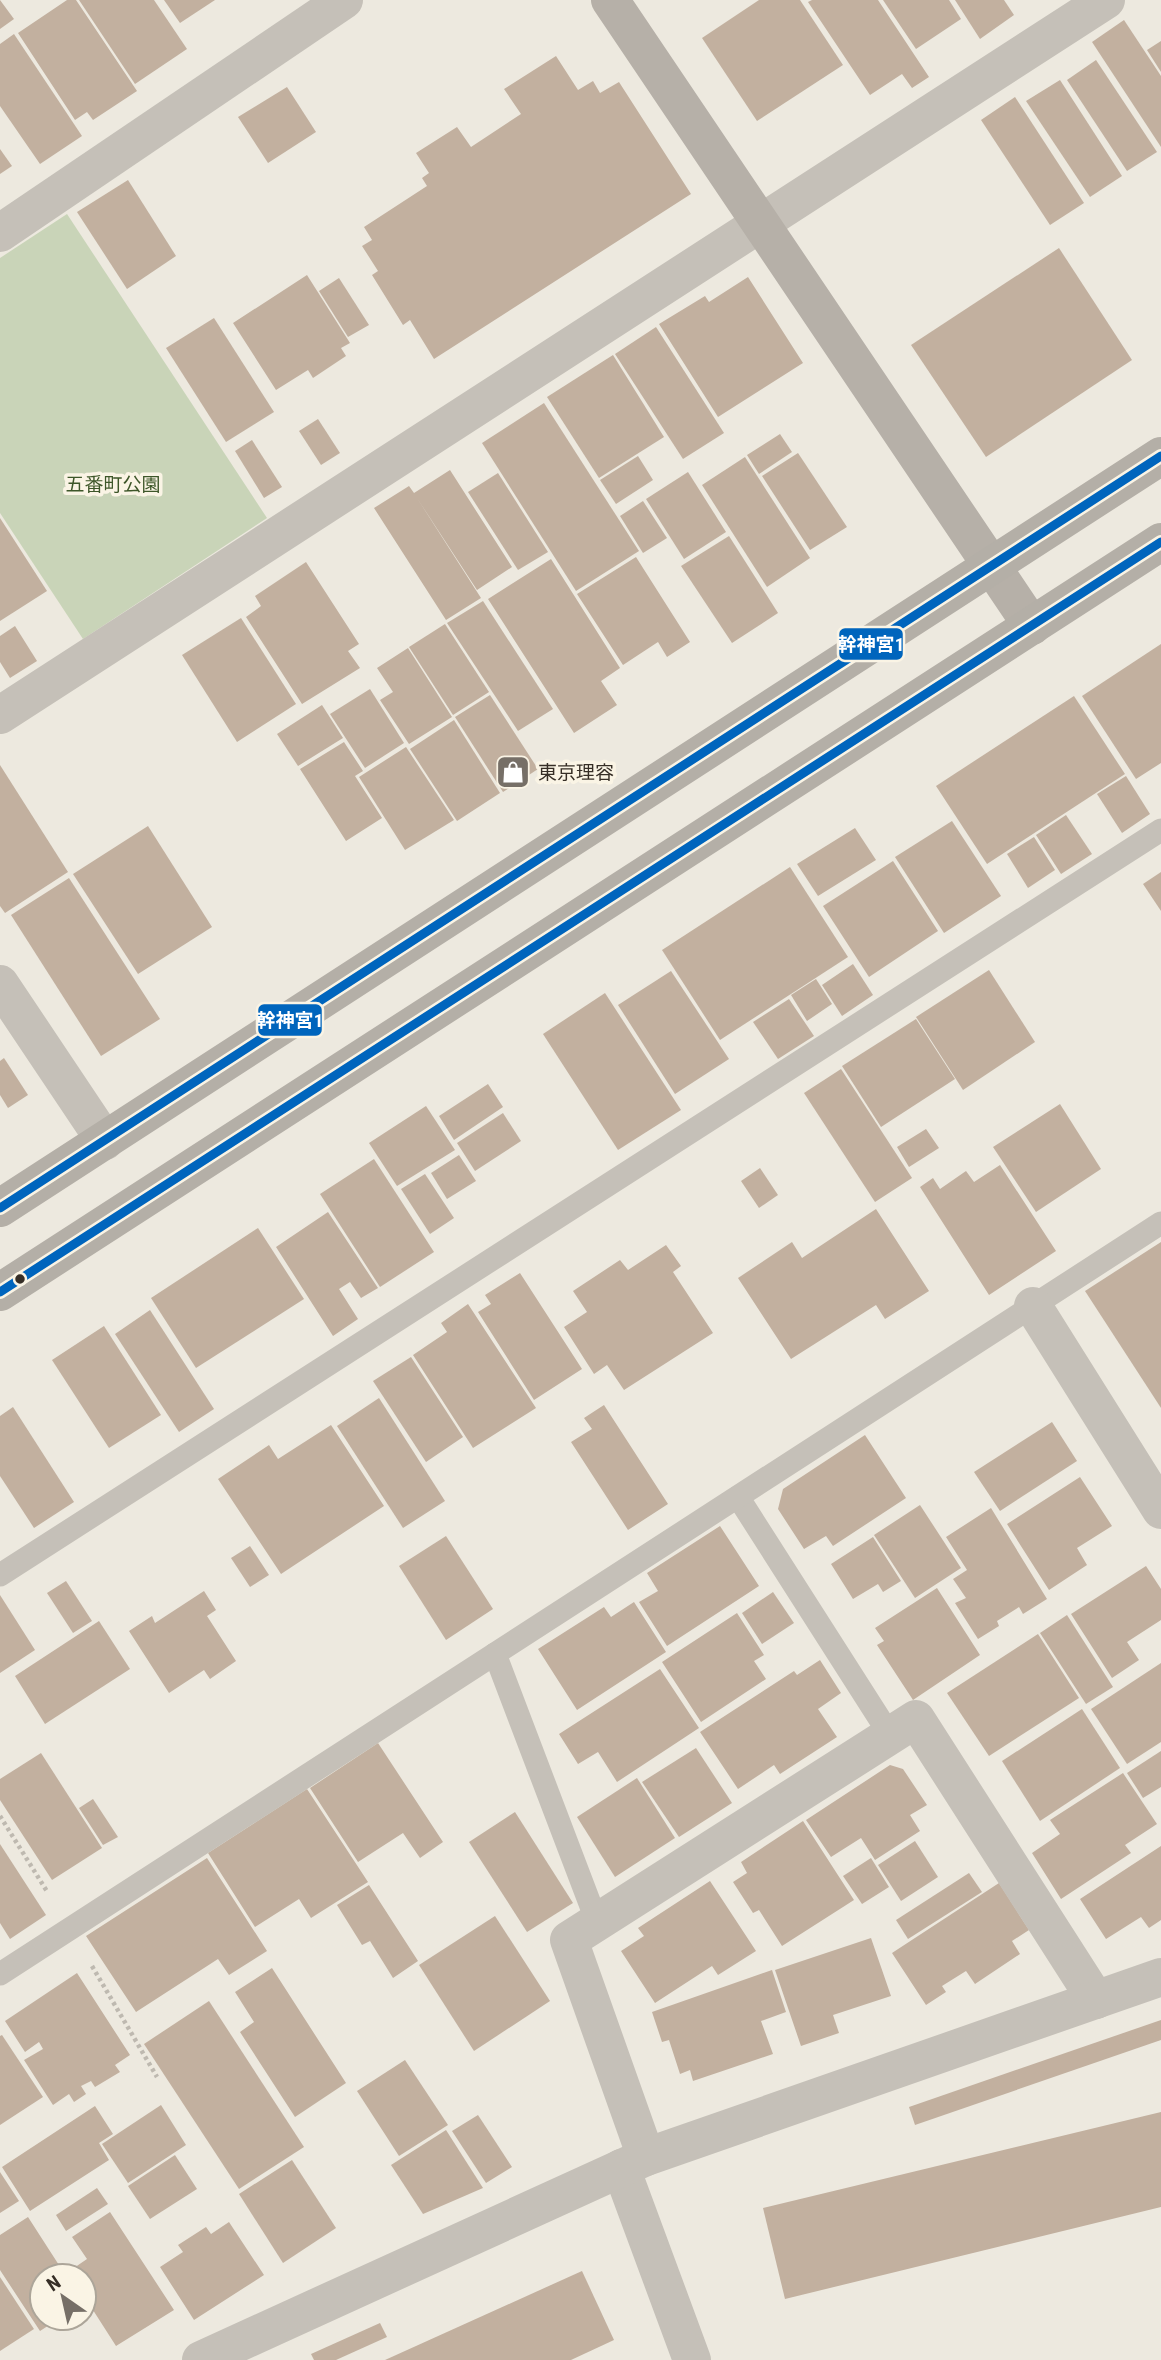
<svg xmlns="http://www.w3.org/2000/svg" width="1161" height="2360" font-family="'Roboto Condensed','Noto Sans JP',sans-serif">
  <style>
    .green { fill: #c9d4b8 }
    .building { fill: #c2b09f }
    .lines { fill: none; stroke-linecap: round; stroke-linejoin: round }
    .path { stroke: #beb9b0; stroke-width: 4.5; stroke-dasharray: 3.5 3.5; stroke-linecap: butt }
    .lane { stroke: #c5c0b8; stroke-width: 23 }
    .street { stroke: #c5c0b8; stroke-width: 38 }
    .secondary { stroke: #b6b0a8; stroke-width: 38 }
    .primary { stroke: #b4afa7; stroke-width: 38 }
    .bus-1-casing { stroke: #faf4e5; stroke-width: 14 }
    .bus-1 { stroke: #0065bd; stroke-width: 9 }
    .bus-dot { fill: #362e26; stroke: #faf4e5; stroke-width: 2.5 }
    .labels { text-anchor: middle; stroke-width: 7; stroke-linejoin: round; paint-order: stroke }
    .park-label { font-size: 19px; fill: #3d5629; stroke: #faf4e5 }
    .poi-label { font-size: 19px; fill: #362e26; stroke: #faf4e5; text-anchor: start }
    .line-badge { stroke: #faf4e5; stroke-width: 2.5 }
    .badge-label { font-size: 19px; text-anchor: middle; font-weight: bold; fill: #fff }
  </style>
  <rect width="100%" height="100%" fill="#ede9df"/>
  <!-- green -->
  <polygon class="green" points="67,214 267,518 83,639 0,513 0,258"/>
  <!-- building -->
  <g class="building">
    <polygon points="0,0 14,19 0,29"/>
    <polygon points="67,0 76,0 137,91 93,120 87,112 75,120 18,33"/>
    <polygon points="79,0 154,0 187,49 135,84"/>
    <polygon points="164,0 215,0 180,23"/>
    <polygon points="759,0 800,0 843,65 757,121 702,38"/>
    <polygon points="812,0 878,0 929,77 912,88 902,74 870,95 808,2"/>
    <polygon points="883,0 949,0 961,19 916,49"/>
    <polygon points="955,0 1004,0 1014,15 980,39"/>
    <polygon points="1124,20 1161,76 1161,147 1092,42"/>
    <polygon points="14,34 82,136 40,164 0,106 0,44"/>
    <polygon points="1161,41 1161,72 1147,50"/>
    <polygon points="556,56 578,90 593,81 600,93 619,82 691,194 434,359 410,320 403,325 372,275 378,271 362,246 372,240 364,227 427,186 422,178 429,173 416,153 457,127 471,147 521,114 504,89"/>
    <polygon points="1096,60 1157,152 1127,171 1067,80"/>
    <polygon points="1060,80 1122,176 1090,197 1026,101"/>
    <polygon points="287,87 316,132 268,163 238,117"/>
    <polygon points="1015,97 1084,203 1050,225 981,120"/>
    <polygon points="0,149 12,166 0,174"/>
    <polygon points="128,180 176,256 127,289 77,212"/>
    <polygon points="1059,248 1132,360 986,457 911,345"/>
    <polygon points="307,275 350,343 341,348 346,356 313,378 308,370 276,390 233,323"/>
    <polygon points="748,277 803,363 718,417 659,324 705,296 709,302"/>
    <polygon points="339,278 369,325 348,337 319,291"/>
    <polygon points="214,318 274,412 226,442 166,348"/>
    <polygon points="656,327 724,433 683,459 615,354"/>
    <polygon points="613,355 664,437 599,478 547,397"/>
    <polygon points="544,403 639,551 576,591 482,443"/>
    <polygon points="318,419 340,453 321,465 299,431"/>
    <polygon points="780,434 792,452 759,474 747,455"/>
    <polygon points="252,440 282,487 264,498 235,451"/>
    <polygon points="798,453 847,527 810,550 762,476"/>
    <polygon points="638,456 653,480 616,504 600,480"/>
    <polygon points="745,457 810,558 767,587 702,485"/>
    <polygon points="450,470 512,567 477,590 417,498 481,598 446,620 374,508 409,486 414,493"/>
    <polygon points="688,472 726,532 684,559 646,499"/>
    <polygon points="498,473 548,552 518,570 468,492"/>
    <polygon points="643,501 667,538 643,553 620,516"/>
    <polygon points="0,518 47,591 0,621"/>
    <polygon points="729,536 778,613 732,643 681,566"/>
    <polygon points="636,557 690,642 667,657 658,642 623,665 577,594"/>
    <polygon points="551,559 620,668 601,681 617,705 574,733 488,599"/>
    <polygon points="306,562 359,644 348,651 360,668 302,704 246,617 261,606 255,596"/>
    <polygon points="483,601 553,709 518,731 447,623"/>
    <polygon points="241,618 296,704 237,742 182,655"/>
    <polygon points="445,624 489,692 453,715 409,647"/>
    <polygon points="15,626 37,661 10,678 0,662 0,636"/>
    <polygon points="1161,644 1161,763 1136,779 1082,696"/>
    <polygon points="408,648 452,717 409,744 380,700 393,692 377,668"/>
    <polygon points="370,689 404,743 365,768 330,714"/>
    <polygon points="490,695 538,769 503,792 455,717"/>
    <polygon points="1074,696 1125,774 987,864 936,786"/>
    <polygon points="322,705 343,738 298,766 277,734"/>
    <polygon points="454,720 500,793 457,821 410,749"/>
    <polygon points="344,742 363,771 355,776 382,818 346,841 300,769"/>
    <polygon points="406,747 454,820 405,850 359,777"/>
    <polygon points="0,765 68,872 5,913 0,906"/>
    <polygon points="1126,776 1150,814 1122,833 1097,794"/>
    <polygon points="1066,815 1092,854 1061,874 1036,835"/>
    <polygon points="952,821 1001,896 944,933 895,857"/>
    <polygon points="148,826 212,927 138,974 73,874"/>
    <polygon points="855,828 876,860 818,896 797,864"/>
    <polygon points="1034,837 1055,870 1028,888 1007,854"/>
    <polygon points="893,861 938,931 869,977 823,906"/>
    <polygon points="790,867 848,957 720,1040 662,950"/>
    <polygon points="1161,872 1161,911 1143,884"/>
    <polygon points="69,878 160,1019 101,1056 11,915"/>
    <polygon points="853,964 873,995 842,1016 822,985"/>
    <polygon points="989,970 1035,1042 963,1090 916,1017"/>
    <polygon points="671,971 729,1059 675,1094 618,1005"/>
    <polygon points="816,979 832,1004 807,1021 791,995"/>
    <polygon points="605,993 681,1110 618,1150 543,1034"/>
    <polygon points="789,999 814,1036 778,1059 753,1022"/>
    <polygon points="916,1019 955,1079 881,1127 842,1066"/>
    <polygon points="4,1058 28,1095 8,1108 0,1095 0,1061"/>
    <polygon points="841,1069 912,1178 875,1202 804,1093"/>
    <polygon points="488,1084 503,1107 454,1140 439,1116"/>
    <polygon points="1060,1104 1101,1169 1036,1212 993,1147"/>
    <polygon points="426,1106 455,1150 397,1186 369,1143"/>
    <polygon points="503,1113 521,1141 475,1171 457,1143"/>
    <polygon points="926,1129 939,1148 909,1167 897,1147"/>
    <polygon points="459,1155 476,1181 447,1199 431,1173"/>
    <polygon points="374,1159 434,1252 380,1287 320,1194"/>
    <polygon points="1000,1165 1056,1251 989,1295 920,1187 933,1178 940,1189 966,1171 974,1182"/>
    <polygon points="760,1168 778,1195 759,1208 741,1181"/>
    <polygon points="425,1174 454,1218 430,1234 401,1189"/>
    <polygon points="876,1209 929,1291 885,1319 876,1305 791,1359 738,1278 792,1242 802,1258"/>
    <polygon points="328,1212 378,1288 361,1298 350,1282 339,1289 358,1319 333,1336 276,1247"/>
    <polygon points="258,1228 304,1299 196,1368 151,1298"/>
    <polygon points="1161,1242 1161,1408 1085,1291"/>
    <polygon points="666,1245 681,1266 673,1272 713,1333 624,1390 607,1365 594,1374 564,1327 587,1312 573,1291 620,1260 628,1270"/>
    <polygon points="520,1273 582,1369 534,1400 478,1312 491,1304 485,1295"/>
    <polygon points="468,1304 536,1408 473,1448 413,1355 447,1332 441,1323"/>
    <polygon points="150,1310 214,1409 179,1432 115,1334"/>
    <polygon points="104,1326 161,1415 109,1448 52,1360"/>
    <polygon points="411,1357 463,1437 426,1462 373,1381"/>
    <polygon points="379,1398 445,1501 403,1528 337,1426"/>
    <polygon points="604,1405 668,1504 628,1530 571,1442 592,1429 584,1418"/>
    <polygon points="13,1407 74,1502 34,1528 0,1476 0,1416"/>
    <polygon points="1052,1422 1077,1461 1000,1511 974,1472"/>
    <polygon points="331,1425 384,1506 281,1574 218,1479 269,1445 278,1459"/>
    <polygon points="865,1435 906,1498 833,1546 826,1536 804,1549 778,1509 783,1489"/>
    <polygon points="1080,1477 1112,1526 1077,1548 1087,1565 1049,1590 1007,1524"/>
    <polygon points="920,1505 961,1568 915,1598 874,1535"/>
    <polygon points="991,1508 1047,1599 1023,1614 1019,1607 997,1621 999,1626 978,1639 955,1603 966,1598 953,1579 967,1570 946,1537"/>
    <polygon points="720,1526 759,1586 667,1646 639,1602 658,1591 647,1573"/>
    <polygon points="446,1536 493,1609 446,1640 399,1566"/>
    <polygon points="873,1537 901,1581 883,1592 878,1584 853,1599 831,1564"/>
    <polygon points="250,1546 269,1575 250,1587 231,1558"/>
    <polygon points="1146,1566 1161,1589 1161,1620 1127,1642 1139,1660 1112,1678 1071,1614"/>
    <polygon points="66,1581 92,1621 73,1633 47,1593"/>
    <polygon points="937,1588 980,1655 913,1700 877,1645 884,1641 875,1628"/>
    <polygon points="204,1591 216,1610 207,1616 236,1661 210,1679 204,1670 169,1693 129,1631 152,1616 155,1623"/>
    <polygon points="773,1592 794,1623 762,1644 742,1613"/>
    <polygon points="0,1595 35,1650 0,1673"/>
    <polygon points="634,1602 666,1652 577,1710 538,1649 604,1607 611,1617"/>
    <polygon points="737,1613 764,1655 754,1661 766,1679 701,1722 662,1662"/>
    <polygon points="1067,1615 1113,1687 1086,1704 1040,1633"/>
    <polygon points="99,1621 130,1669 45,1724 15,1676"/>
    <polygon points="1038,1634 1079,1698 989,1756 947,1693"/>
    <polygon points="820,1660 841,1693 818,1709 837,1737 780,1774 774,1765 738,1789 700,1732 794,1671 797,1675"/>
    <polygon points="1161,1663 1161,1742 1127,1764 1091,1709"/>
    <polygon points="660,1669 699,1728 617,1782 598,1752 578,1764 559,1734"/>
    <polygon points="1082,1709 1120,1768 1040,1821 1002,1761"/>
    <polygon points="378,1743 443,1842 420,1858 403,1833 358,1862 310,1788"/>
    <polygon points="696,1748 732,1803 679,1837 642,1782"/>
    <polygon points="1161,1751 1161,1787 1143,1798 1127,1773"/>
    <polygon points="41,1753 102,1848 52,1880 0,1800 0,1779"/>
    <polygon points="890,1765 903,1769 927,1805 910,1815 920,1831 875,1860 861,1838 831,1857 806,1820"/>
    <polygon points="1123,1773 1157,1824 1125,1845 1131,1853 1061,1899 1032,1853 1060,1834 1050,1820"/>
    <polygon points="637,1778 675,1838 615,1877 577,1817"/>
    <polygon points="307,1789 368,1882 311,1918 299,1899 255,1927 208,1853"/>
    <polygon points="93,1799 118,1837 103,1845 79,1808"/>
    <polygon points="515,1812 573,1903 527,1932 469,1842"/>
    <polygon points="803,1821 854,1900 782,1946 759,1910 753,1913 733,1882 747,1873 741,1862"/>
    <polygon points="915,1841 938,1877 901,1901 878,1865"/>
    <polygon points="0,1844 46,1915 10,1939 0,1923"/>
    <polygon points="1161,1846 1161,1920 1149,1928 1141,1917 1106,1939 1080,1899"/>
    <polygon points="207,1858 267,1951 229,1975 218,1959 136,2012 86,1936"/>
    <polygon points="871,1858 889,1887 862,1904 843,1876"/>
    <polygon points="969,1873 982,1892 908,1939 896,1920"/>
    <polygon points="710,1881 756,1951 718,1975 712,1966 655,2003 621,1951 644,1936 638,1928"/>
    <polygon points="999,1883 1029,1930 1012,1941 1020,1954 975,1984 966,1971 942,1986 946,1992 926,2005 892,1953"/>
    <polygon points="369,1885 418,1961 393,1978 370,1941 362,1945 337,1905"/>
    <polygon points="495,1916 550,2001 474,2051 419,1965"/>
    <polygon points="871,1938 891,1996 833,2015 839,2033 801,2046 775,1970"/>
    <polygon points="272,1968 346,2083 295,2117 240,2032 254,2022 235,1992"/>
    <polygon points="772,1970 786,2012 761,2021 773,2054 693,2081 690,2070 680,2074 669,2040 662,2042 652,2012"/>
    <polygon points="77,1973 130,2055 115,2065 120,2072 95,2087 91,2081 81,2086 86,2094 74,2102 69,2094 53,2105 24,2060 43,2049 39,2042 25,2052 5,2021"/>
    <polygon points="209,2001 304,2147 239,2189 144,2044"/>
    <polygon points="1161,2020 1161,2040 915,2125 909,2107"/>
    <polygon points="2,2035 43,2097 0,2125 0,2036"/>
    <polygon points="405,2060 448,2125 399,2156 357,2091"/>
    <polygon points="161,2105 186,2145 128,2183 102,2144"/>
    <polygon points="95,2106 113,2134 99,2143 109,2160 30,2211 2,2167"/>
    <polygon points="1161,2112 1161,2207 785,2299 763,2208"/>
    <polygon points="478,2115 512,2167 486,2183 452,2131"/>
    <polygon points="446,2130 483,2188 423,2214 391,2165"/>
    <polygon points="175,2155 197,2189 150,2219 128,2186"/>
    <polygon points="292,2160 336,2228 283,2263 239,2194"/>
    <polygon points="0,2172 19,2201 0,2213"/>
    <polygon points="97,2188 108,2204 66,2231 56,2215"/>
    <polygon points="110,2212 174,2310 116,2346 84,2296 84,2276 71,2276 68,2272 87,2259 72,2237"/>
    <polygon points="28,2217 66,2276 42,2276 42,2318 60,2318 40,2331 0,2270 0,2235"/>
    <polygon points="229,2222 264,2275 194,2320 160,2267 183,2252 178,2245 206,2227 211,2234"/>
    <polygon points="582,2271 614,2340 571,2360 385,2360"/>
    <polygon points="0,2277 34,2329 0,2351"/>
    <polygon points="380,2323 387,2337 336,2360 314,2360 311,2354"/>
  </g>
  <g class="lines">
    <!-- path -->
    <g class="path">
      <polyline points="0,1816 48,1893"/>
      <polyline points="92,1966 157,2077"/>
    </g>
    <!-- lane -->
    <g class="lane">
      <polyline points="738,1497 890,1735"/>
      <polyline points="0,1575 1161,830"/>
      <polyline points="495,1654 597,1922"/>
      <polyline points="0,1974 1161,1223"/>
    </g>
    <!-- street -->
    <g class="street">
      <polyline points="0,233 344,0"/>
      <polyline points="0,715 1106,0"/>
      <polyline points="0,984 105,1141"/>
      <polyline points="1033,1306 1161,1510"/>
      <polyline points="646,2157 569,1940 916,1719 1096,2000"/>
      <polyline points="621,2168 692,2360"/>
      <polyline points="201,2360 646,2157 1161,1977"/>
    </g>
    <!-- secondary -->
    <polyline class="secondary" points="610,0 1032,626"/>
    <!-- primary -->
    <g class="primary">
      <polyline points="0,1208 1161,456"/>
      <polyline points="0,1292 1161,542"/>
    </g>
    <!-- bus-1 casing -->
    <g class="bus-1-casing">
      <g id="bus-1">
        <polyline points="0,1208 1161,456"/>
        <polyline points="0,1292 1161,542"/>
      </g>
    </g>
    <!-- bus-1 -->
    <use href="#bus-1" class="bus-1"/>
  </g>
  <!-- icons -->
  <defs>
    <g id="shop-square" transform="scale(1.75)"><rect x="-9" y="-9" width="18" height="18" rx="4" fill="#766f67" stroke="#faf4e5"/><path d="M-5-2.5h2.3a2.7 3.5 0 0 1 5.4 0H5L5.5 6h-11ZM-1.5-2.5h3a1.5 2.3 0 0 0-3 0Z" fill="#fff"/></g>
  </defs>
  <g fill-rule="evenodd">
    <use href="#shop-square" x="513" y="772"/>
  </g>
  <!-- markers -->
  <circle class="bus-dot" cx="20" cy="1279" r="6"/>
  <g class="labels">
    <!-- park labels -->
    <g class="park-label">
      <text x="113" y="491">五番町公園</text>
    </g>
    <!-- poi labels -->
    <g class="poi-label">
      <text x="538" y="779">東京理容</text>
    </g>
  </g>
  <g class="line-badge">
    <rect x="838" y="627" width="66" height="34" rx="7" fill="#0065bd"/>
    <rect x="257" y="1003" width="66" height="34" rx="7" fill="#0065bd"/>
  </g>
  <g class="badge-label">
    <text x="871" y="651">幹神宮1</text>
    <text x="290" y="1027">幹神宮1</text>
  </g>
  <!-- north arrow -->
  <g transform="translate(63 2297) rotate(326)"><circle r="33" fill="#faf4e5" stroke="#aca599" stroke-width="2"/>
  <path d="M0-5L12 26L0 18L-12 26Z" fill="#766f67"/>
  <text y="-10" font-size="19" font-weight="bold" text-anchor="middle" fill="#362e26">N</text>
  </g>
</svg>
